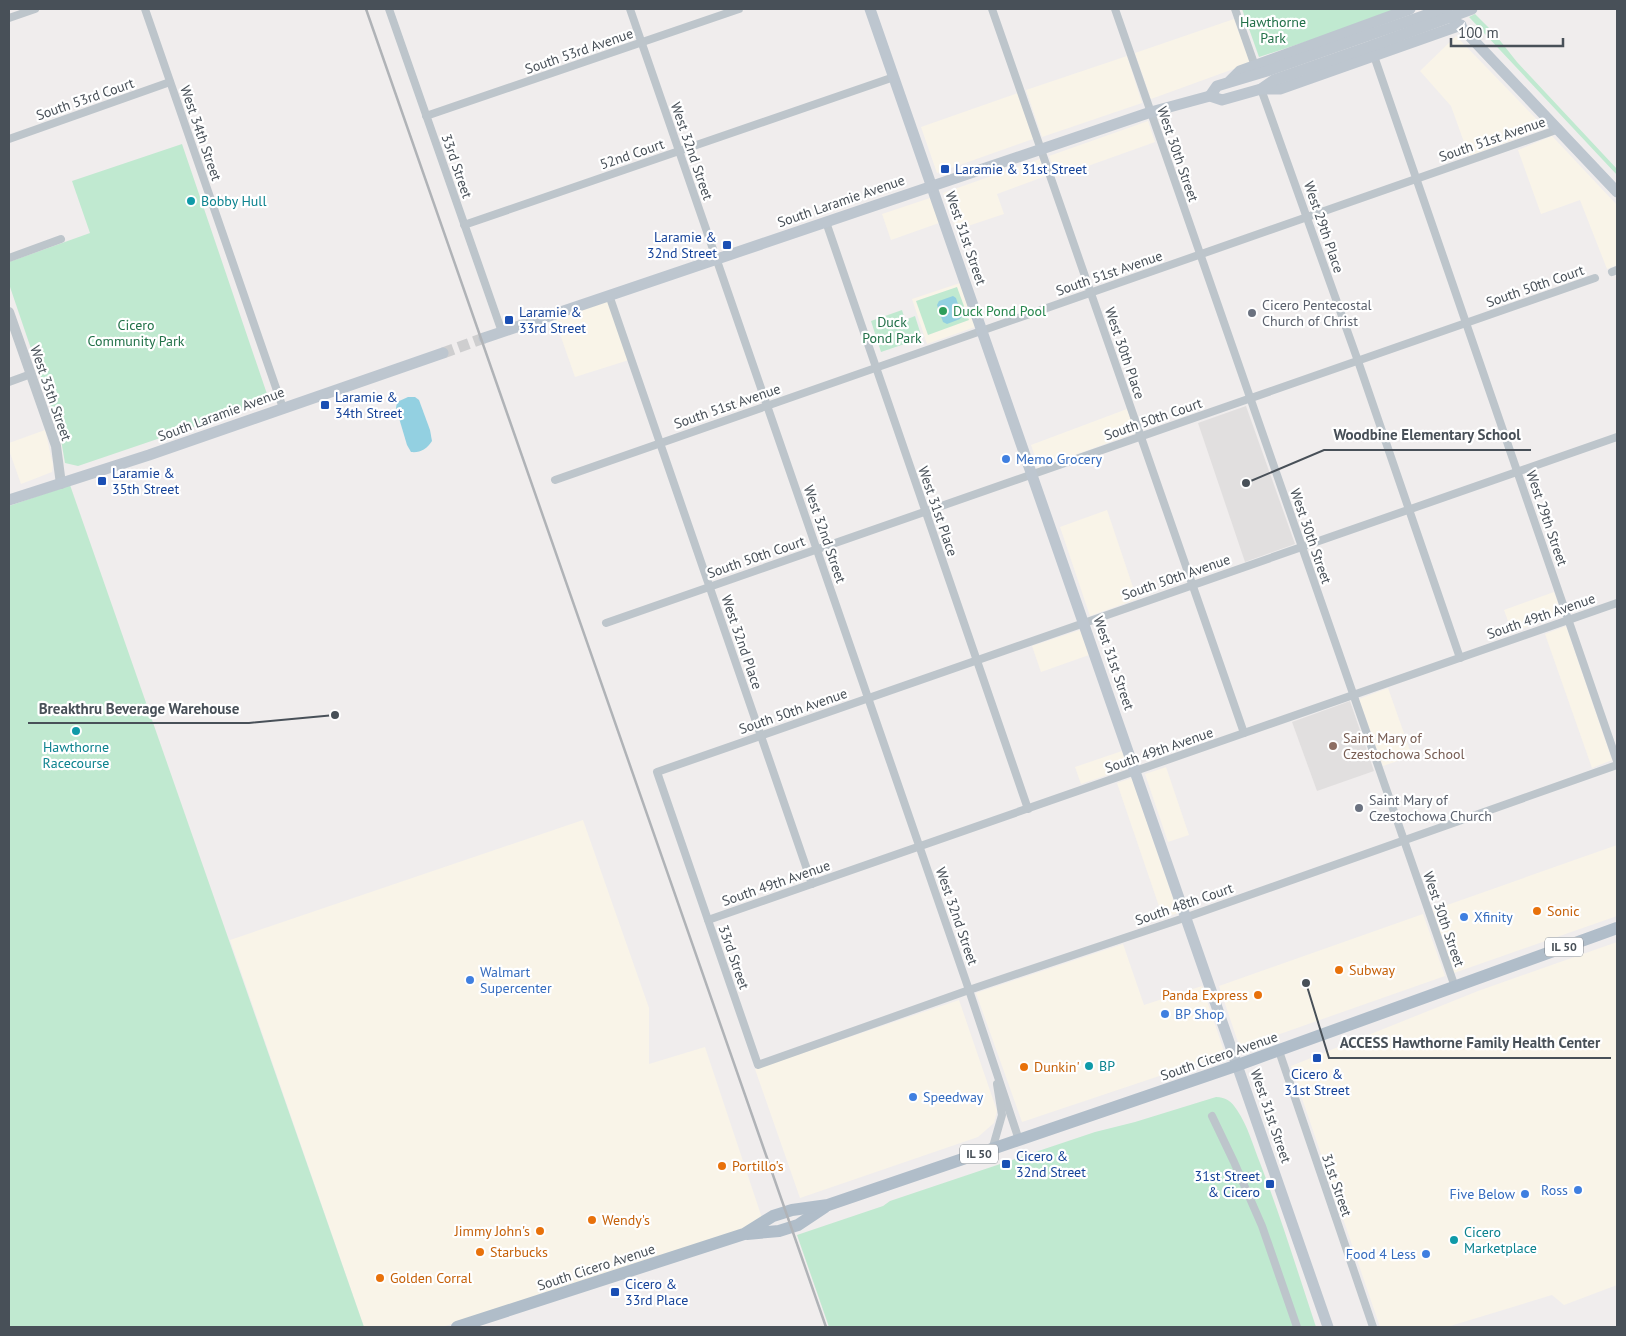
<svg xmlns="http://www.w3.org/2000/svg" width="1626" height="1336" font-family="'PT Sans',sans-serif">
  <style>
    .commercial { fill: #f9f4e8 }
    .education { fill: #e1dfdf }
    .green { fill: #c0e9d0 }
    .water { fill: #93d0e1 }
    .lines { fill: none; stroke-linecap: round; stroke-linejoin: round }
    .secondary-tunnel { stroke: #cececf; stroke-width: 11; stroke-dasharray: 11 5.5; stroke-linecap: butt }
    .minor { stroke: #bdc5cb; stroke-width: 8 }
    .tertiary { stroke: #bdc5cb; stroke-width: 10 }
    .secondary { stroke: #bdc6cf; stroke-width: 11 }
    .primary { stroke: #b0bdc9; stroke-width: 12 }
    .rail { stroke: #b0b3b7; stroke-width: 2.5 }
    .secondary-bridge { stroke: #bdc6cf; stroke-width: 11 }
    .transit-dot { fill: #1a4fb4; stroke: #fff; stroke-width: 2 }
    .culture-dot { fill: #0f9aa8; stroke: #fff; stroke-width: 2 }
    .leisure-dot { fill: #2e9e5b; stroke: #fff; stroke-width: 2 }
    .worship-dot { fill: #6b7280; stroke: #fff; stroke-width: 2 }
    .shop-dot { fill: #3f7fe0; stroke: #fff; stroke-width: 2 }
    .education-dot { fill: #8d6e63; stroke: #fff; stroke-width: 2 }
    .food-dot { fill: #e8710a; stroke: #fff; stroke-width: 2 }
    .labels { text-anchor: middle; stroke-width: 4.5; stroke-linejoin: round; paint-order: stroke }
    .shield { fill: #fff; stroke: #7f848a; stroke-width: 1 }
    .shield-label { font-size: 12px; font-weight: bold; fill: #485058 }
    .park-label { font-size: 14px; fill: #227149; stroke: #fff }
    .street-label { font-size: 14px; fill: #485058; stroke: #fff }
    .transit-label { font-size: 14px; fill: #164399; stroke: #fff; text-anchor: start }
    .culture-label { font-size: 14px; fill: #0d838f; stroke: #fff; text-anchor: start }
    .worship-label { font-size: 14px; fill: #5b616d; stroke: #fff; text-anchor: start }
    .leisure-label { font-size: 14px; fill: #27864d; stroke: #fff; text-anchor: start }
    .shop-label { font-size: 14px; fill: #366cbe; stroke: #fff; text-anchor: start }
    .education-label { font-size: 14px; fill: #785e54; stroke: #fff; text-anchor: start }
    .food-label { font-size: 14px; fill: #c56008; stroke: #fff; text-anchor: start }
    .leader { fill: none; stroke: #485058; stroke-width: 2 }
    .callout-dot { fill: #485058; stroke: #fff; stroke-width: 2 }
    .callout-label { font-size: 15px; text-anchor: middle; font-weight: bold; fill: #485058; stroke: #fff; stroke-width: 4.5; stroke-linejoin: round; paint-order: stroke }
  </style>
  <rect width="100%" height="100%" fill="#f0eded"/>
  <!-- commercial -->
  <g class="commercial">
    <polygon points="1234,19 1250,63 1151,99 1135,53"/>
    <polygon points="1456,36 1545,128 1469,156 1451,106 1420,71"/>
    <polygon points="1127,56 1142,103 1042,137 1026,90"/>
    <polygon points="1018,93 1033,139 937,173 921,127"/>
    <polygon points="1148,121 1155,142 1057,177 1049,156"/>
    <polygon points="1552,136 1617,205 1617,265 1607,269 1580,200 1541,214 1518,150"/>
    <polygon points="1040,159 1046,176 997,194 1004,214 956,230 943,193"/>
    <polygon points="930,198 939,223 891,240 882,214"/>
    <polygon points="960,283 975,327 927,344 912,299"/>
    <polygon points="608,298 629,360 575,377 554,317"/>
    <polygon points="1127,409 1135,433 1039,468 1031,445"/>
    <polygon points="45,430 53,465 52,472 21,484 9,450 9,443"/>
    <polygon points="1107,510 1137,599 1090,616 1060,527"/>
    <polygon points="1554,592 1562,615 1512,632 1504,610"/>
    <polygon points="1566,626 1612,760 1592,768 1545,634"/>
    <polygon points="1080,630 1089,655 1041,672 1032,646"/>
    <polygon points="1388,688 1412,756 1383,766 1359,699"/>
    <polygon points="1122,751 1128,768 1081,784 1075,767"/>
    <polygon points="1166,767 1189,835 1168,842 1145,774"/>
    <polygon points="1132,778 1178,913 1163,918 1117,783"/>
    <polygon points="583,820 649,1008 649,1064 705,1047 764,1224 442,1327 364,1327 230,940"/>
    <polygon points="1617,845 1617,916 1454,973 1433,910"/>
    <polygon points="1423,914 1445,976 1240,1048 1219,986"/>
    <polygon points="1617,942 1617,1285 1564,1305 1552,1295 1447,1327 1380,1327 1291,1066 1478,991"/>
    <polygon points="1123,944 1144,1005 1202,986 1225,1054 1022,1122 976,993"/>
    <polygon points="959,1000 997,1111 994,1123 978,1137 800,1198 755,1069"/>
  </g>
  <!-- education -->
  <g class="education">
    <polygon points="1246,406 1295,544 1245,562 1198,423"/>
    <polygon points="1350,701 1374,771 1317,791 1292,722"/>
  </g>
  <!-- green -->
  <g class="green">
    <polygon points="1242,9 1397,9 1387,15 1259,57"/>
    <polygon points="1475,14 1494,33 1517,62 1617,169 1617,175 1469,17"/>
    <polygon points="182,144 267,394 267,399 263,403 78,466 65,463 60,434 9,284 9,262 90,233 72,181"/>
    <polygon points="957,287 969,320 928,335 916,301"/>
    <polygon points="902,310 905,320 915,316 922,338 881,352 871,321"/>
    <polygon points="70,485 364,1327 9,1327 9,506"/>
    <path d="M1216,1097C1226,1097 1232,1102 1237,1110C1248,1126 1253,1146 1260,1163C1281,1217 1298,1273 1316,1327H829L797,1235L883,1206L890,1201L1095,1132L1135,1122Z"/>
  </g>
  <!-- water -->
  <g class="water">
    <polygon points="953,296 956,298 962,316 960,319 947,324 943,322 937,305 939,301"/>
    <path d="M408,397H415L419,400L430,430L432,441C427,449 420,453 411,452L407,445L396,408L397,402Z"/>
  </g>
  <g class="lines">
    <!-- secondary-tunnel -->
    <polyline class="secondary-tunnel" points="443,353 484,338"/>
    <!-- minor -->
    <g class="minor">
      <polyline points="145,9 283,408"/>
      <polyline points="389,9 502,332"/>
      <polyline points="630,9 969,990 1019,1140"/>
      <polyline points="992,9 1244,733"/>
      <polyline points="1115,9 1455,987"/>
      <polyline points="1235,9 1255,66"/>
      <polyline points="9,18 35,9"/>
      <polyline points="1374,56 1617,761"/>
      <polyline points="1261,89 1358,361 1460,658"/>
      <polyline points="426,116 739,9"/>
      <polyline points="9,139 170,82"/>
      <polyline points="826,222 1028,809"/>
      <polyline points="464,225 894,77"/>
      <polyline points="9,258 61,239"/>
      <polyline points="1612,272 1617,270"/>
      <polyline points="609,295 812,884"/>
      <polyline points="9,382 31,374"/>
      <polyline points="1617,437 657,772 758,1065 969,990 1187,917 1617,765"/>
      <polyline points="555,480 1559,129"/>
      <polyline points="606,623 1595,278"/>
      <polyline points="708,920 1617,603"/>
      <polyline points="1279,1051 1373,1327"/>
      <polyline points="1212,1116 1234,1162 1262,1226 1297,1327"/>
      <polyline points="992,1150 1002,1115 997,1084"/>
    </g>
    <!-- tertiary -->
    <polyline class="tertiary" points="9,312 56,446 61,484"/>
    <!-- secondary -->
    <g class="secondary">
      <polyline points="870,9 1328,1327"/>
      <polyline points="1444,9 1617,192"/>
      <polyline points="1230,81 1240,71 1410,9"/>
      <polyline points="1261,89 1280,89 1461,25"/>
      <polyline points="1210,96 1217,86 1267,71 1443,9"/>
      <polyline points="484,338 1151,112 1210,96 1222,100 1261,89 1274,80 1374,45"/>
      <polyline points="9,500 149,455 443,353"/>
    </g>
    <!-- primary -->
    <g class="primary">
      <polyline points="747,1234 779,1231 798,1225 825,1207"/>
      <polyline points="457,1327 744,1234 773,1216 792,1210 828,1205 1238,1065 1617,928"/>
    </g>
    <!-- rail -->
    <polyline class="rail" points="366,9 826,1327"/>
    <!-- secondary-bridge -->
    <polyline class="secondary-bridge" points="1374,45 1472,9"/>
  </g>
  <!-- markers -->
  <g class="transit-dot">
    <rect x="940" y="164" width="10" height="10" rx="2.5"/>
    <rect x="722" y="240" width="10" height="10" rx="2.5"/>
    <rect x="504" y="315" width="10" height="10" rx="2.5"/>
    <rect x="320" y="400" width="10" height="10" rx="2.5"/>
    <rect x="97" y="476" width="10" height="10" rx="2.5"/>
    <rect x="1312" y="1053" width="10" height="10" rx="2.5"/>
    <rect x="1001" y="1159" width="10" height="10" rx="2.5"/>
    <rect x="1265" y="1179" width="10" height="10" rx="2.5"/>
    <rect x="610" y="1287" width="10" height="10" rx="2.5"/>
  </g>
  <g class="culture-dot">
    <circle cx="191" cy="201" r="5"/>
    <circle cx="76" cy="731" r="5"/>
    <circle cx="1089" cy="1066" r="5"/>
    <circle cx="1454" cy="1240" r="5"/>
  </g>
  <circle class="leisure-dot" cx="943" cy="311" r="5"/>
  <g class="worship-dot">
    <circle cx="1252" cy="313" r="5"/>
    <circle cx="1359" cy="808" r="5"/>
  </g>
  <g class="shop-dot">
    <circle cx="1006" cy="459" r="5"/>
    <circle cx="1464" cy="917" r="5"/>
    <circle cx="470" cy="980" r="5"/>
    <circle cx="1165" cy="1014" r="5"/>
    <circle cx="913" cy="1097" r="5"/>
    <circle cx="1578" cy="1190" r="5"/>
    <circle cx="1525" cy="1194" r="5"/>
    <circle cx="1426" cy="1254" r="5"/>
  </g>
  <circle class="education-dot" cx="1333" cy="746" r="5"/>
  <g class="food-dot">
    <circle cx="1537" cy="911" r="5"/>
    <circle cx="1339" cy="970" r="5"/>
    <circle cx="1258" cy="995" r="5"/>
    <circle cx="1024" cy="1067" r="5"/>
    <circle cx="722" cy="1166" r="5"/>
    <circle cx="592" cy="1220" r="5"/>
    <circle cx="540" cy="1231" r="5"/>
    <circle cx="480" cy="1252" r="5"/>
    <circle cx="380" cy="1278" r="5"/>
  </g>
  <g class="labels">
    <!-- shield labels -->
    <g class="shield">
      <rect x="1545" y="937.5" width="38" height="19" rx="4"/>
      <rect x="960" y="1144.5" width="38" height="19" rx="4"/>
    </g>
    <g class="shield-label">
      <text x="1564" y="951">IL 50</text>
      <text x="979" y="1158">IL 50</text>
    </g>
    <!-- park labels -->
    <g class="park-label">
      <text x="1273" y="27">Hawthorne<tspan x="1273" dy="16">Park</tspan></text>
      <text x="892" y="327">Duck<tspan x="892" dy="16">Pond Park</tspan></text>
      <text x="136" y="330">Cicero<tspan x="136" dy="16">Community Park</tspan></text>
    </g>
    <!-- street labels -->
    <g class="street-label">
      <text transform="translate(579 51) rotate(-19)" y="5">South 53rd Avenue</text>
      <text transform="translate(85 99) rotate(-19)" y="5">South 53rd Court</text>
      <text transform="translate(201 133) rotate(71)" y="5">West 34th Street</text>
      <text transform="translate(1492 139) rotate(-19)" y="5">South 51st Avenue</text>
      <text transform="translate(692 151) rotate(71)" y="5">West 32nd Street</text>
      <text transform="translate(632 154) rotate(-19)" y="5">52nd Court</text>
      <text transform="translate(1178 154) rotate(71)" y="5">West 30th Street</text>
      <text transform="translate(457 166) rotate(71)" y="5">33rd Street</text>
      <text transform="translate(841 201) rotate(-19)" y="5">South Laramie Avenue</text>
      <text transform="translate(1324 227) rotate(71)" y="5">West 29th Place</text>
      <text transform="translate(966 238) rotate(71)" y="5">West 31st Street</text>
      <text transform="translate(1109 273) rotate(-19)" y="5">South 51st Avenue</text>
      <text transform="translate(1535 286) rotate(-19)" y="5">South 50th Court</text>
      <text transform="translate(1125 353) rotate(71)" y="5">West 30th Place</text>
      <text transform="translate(51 393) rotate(71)" y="5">West 35th Street</text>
      <text transform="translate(727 406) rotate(-19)" y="5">South 51st Avenue</text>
      <text transform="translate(221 414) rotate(-20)" y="5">South Laramie Avenue</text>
      <text transform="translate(1153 419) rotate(-19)" y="5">South 50th Court</text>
      <text transform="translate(938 511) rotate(71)" y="5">West 31st Place</text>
      <text transform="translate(1547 518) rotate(71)" y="5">West 29th Street</text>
      <text transform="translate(825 534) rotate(71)" y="5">West 32nd Street</text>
      <text transform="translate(1311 536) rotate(71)" y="5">West 30th Street</text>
      <text transform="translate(756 557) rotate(-19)" y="5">South 50th Court</text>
      <text transform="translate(1176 577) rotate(-19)" y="5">South 50th Avenue</text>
      <text transform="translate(1541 616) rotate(-19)" y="5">South 49th Avenue</text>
      <text transform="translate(742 642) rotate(71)" y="5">West 32nd Place</text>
      <text transform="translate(1114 663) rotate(71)" y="5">West 31st Street</text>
      <text transform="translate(793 711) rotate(-19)" y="5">South 50th Avenue</text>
      <text transform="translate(1159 750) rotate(-19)" y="5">South 49th Avenue</text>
      <text transform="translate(776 883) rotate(-19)" y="5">South 49th Avenue</text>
      <text transform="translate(1184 904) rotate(-19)" y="5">South 48th Court</text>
      <text transform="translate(957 916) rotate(71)" y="5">West 32nd Street</text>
      <text transform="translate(1444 919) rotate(71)" y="5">West 30th Street</text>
      <text transform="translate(734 957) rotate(71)" y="5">33rd Street</text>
      <text transform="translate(1219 1056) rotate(-19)" y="5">South Cicero Avenue</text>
      <text transform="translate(1271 1116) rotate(71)" y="5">West 31st Street</text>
      <text transform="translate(1337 1185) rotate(71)" y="5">31st Street</text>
      <text transform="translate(596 1267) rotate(-18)" y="5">South Cicero Avenue</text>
    </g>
    <!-- transit labels -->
    <g class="transit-label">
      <text x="955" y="174">Laramie &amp; 31st Street</text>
      <text x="717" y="242" text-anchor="end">Laramie &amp;<tspan x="717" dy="16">32nd Street</tspan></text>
      <text x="519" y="317">Laramie &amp;<tspan x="519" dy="16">33rd Street</tspan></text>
      <text x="335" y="402">Laramie &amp;<tspan x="335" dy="16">34th Street</tspan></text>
      <text x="112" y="478">Laramie &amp;<tspan x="112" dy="16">35th Street</tspan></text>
      <text x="1317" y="1079" text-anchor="middle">Cicero &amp;<tspan x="1317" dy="16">31st Street</tspan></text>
      <text x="1016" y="1161">Cicero &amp;<tspan x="1016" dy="16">32nd Street</tspan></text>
      <text x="1260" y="1181" text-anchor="end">31st Street<tspan x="1260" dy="16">&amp; Cicero</tspan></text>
      <text x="625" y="1289">Cicero &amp;<tspan x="625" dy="16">33rd Place</tspan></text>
    </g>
    <!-- culture labels -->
    <g class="culture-label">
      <text x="201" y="206">Bobby Hull</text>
      <text x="76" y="752" text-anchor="middle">Hawthorne<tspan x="76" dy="16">Racecourse</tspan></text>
      <text x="1099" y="1071">BP</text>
      <text x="1464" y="1237">Cicero<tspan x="1464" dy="16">Marketplace</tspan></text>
    </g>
    <!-- worship labels -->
    <g class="worship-label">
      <text x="1262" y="310">Cicero Pentecostal<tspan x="1262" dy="16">Church of Christ</tspan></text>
      <text x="1369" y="805">Saint Mary of<tspan x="1369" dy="16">Czestochowa Church</tspan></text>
    </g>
    <!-- leisure labels -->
    <g class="leisure-label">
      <text x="953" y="316">Duck Pond Pool</text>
    </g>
    <!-- shop labels -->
    <g class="shop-label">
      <text x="1016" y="464">Memo Grocery</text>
      <text x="1474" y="922">Xfinity</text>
      <text x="480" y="977">Walmart<tspan x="480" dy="16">Supercenter</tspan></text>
      <text x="1175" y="1019">BP Shop</text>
      <text x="923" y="1102">Speedway</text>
      <text x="1568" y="1195" text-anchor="end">Ross</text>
      <text x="1515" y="1199" text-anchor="end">Five Below</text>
      <text x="1416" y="1259" text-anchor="end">Food 4 Less</text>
    </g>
    <!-- education labels -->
    <g class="education-label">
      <text x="1343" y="743">Saint Mary of<tspan x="1343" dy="16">Czestochowa School</tspan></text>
    </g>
    <!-- food labels -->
    <g class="food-label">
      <text x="1547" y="916">Sonic</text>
      <text x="1349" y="975">Subway</text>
      <text x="1248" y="1000" text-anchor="end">Panda Express</text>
      <text x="1034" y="1072">Dunkin'</text>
      <text x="732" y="1171">Portillo's</text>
      <text x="602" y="1225">Wendy's</text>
      <text x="530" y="1236" text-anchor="end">Jimmy John's</text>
      <text x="490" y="1257">Starbucks</text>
      <text x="390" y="1283">Golden Corral</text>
    </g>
  </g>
  <!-- callouts -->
  <path class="leader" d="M1246 483L1324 450H1531M335 715L249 723H28M1306 983L1329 1058H1611"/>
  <g class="callout-dot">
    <circle cx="1246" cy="483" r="5"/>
    <circle cx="335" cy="715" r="5"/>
    <circle cx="1306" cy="983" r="5"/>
  </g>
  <g class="callout-label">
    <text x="1427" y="440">Woodbine Elementary School</text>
    <text x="139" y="714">Breakthru Beverage Warehouse</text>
    <text x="1470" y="1048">ACCESS Hawthorne Family Health Center</text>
  </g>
  <!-- border -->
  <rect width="1626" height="1336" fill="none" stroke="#485058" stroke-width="20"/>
  <!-- scale -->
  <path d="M1451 38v8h112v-8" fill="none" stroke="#485058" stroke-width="2.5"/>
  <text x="1458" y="38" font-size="15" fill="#485058" stroke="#ffffff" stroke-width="4" paint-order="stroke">100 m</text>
</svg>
